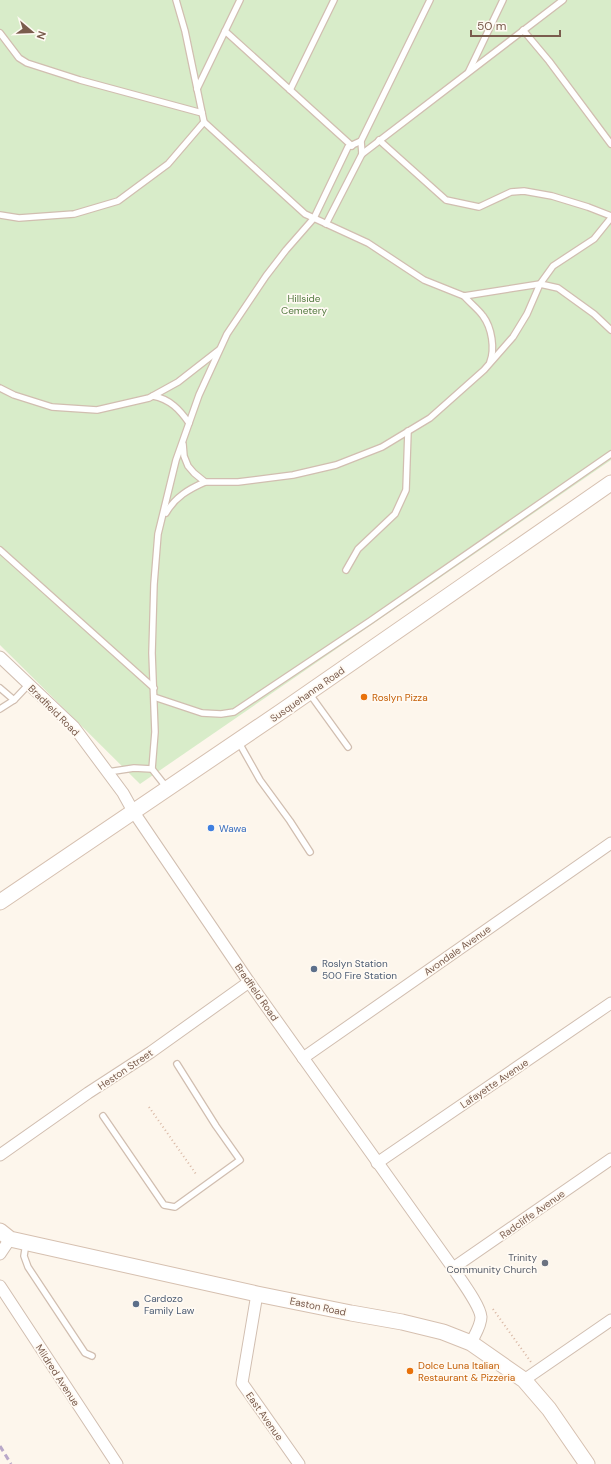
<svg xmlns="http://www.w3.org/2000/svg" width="611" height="1464" font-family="'DM Sans',sans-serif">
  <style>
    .green { fill: #d8ecc9 }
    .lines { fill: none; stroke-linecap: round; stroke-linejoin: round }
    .service-casing { stroke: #d1beb0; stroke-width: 8 }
    .minor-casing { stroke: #d1beb0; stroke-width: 13 }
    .secondary-casing { stroke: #d6c0b0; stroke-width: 17 }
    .path { stroke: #d9b8a5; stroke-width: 2; stroke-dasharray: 1 3; stroke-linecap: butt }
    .service { stroke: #fff; stroke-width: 5.5 }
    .minor { stroke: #fff; stroke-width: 11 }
    .secondary { stroke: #fff; stroke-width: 15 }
    .rail { stroke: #b9a8c9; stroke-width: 3; stroke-dasharray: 6 4; stroke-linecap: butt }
    .food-dot { fill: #e8710a; stroke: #fffaf3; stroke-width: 1.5 }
    .shop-dot { fill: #3f7fe0; stroke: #fffaf3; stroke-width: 1.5 }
    .service-dot { fill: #5c6f8a; stroke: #fffaf3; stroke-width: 1.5 }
    .worship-dot { fill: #6b7280; stroke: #fffaf3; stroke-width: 1.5 }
    .labels { text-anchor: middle; stroke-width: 3.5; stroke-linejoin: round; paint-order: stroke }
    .park-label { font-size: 10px; fill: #537a41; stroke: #fffaf3 }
    .street-label { font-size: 10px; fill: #7a5c4d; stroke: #fffaf3 }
    .food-label { font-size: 10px; fill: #c56008; stroke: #fffaf3; text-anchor: start }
    .shop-label { font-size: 10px; fill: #366cbe; stroke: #fffaf3; text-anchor: start }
    .service-label { font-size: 10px; fill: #4e5e75; stroke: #fffaf3; text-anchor: start }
    .worship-label { font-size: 10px; fill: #5b616d; stroke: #fffaf3; text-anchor: end }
  </style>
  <rect width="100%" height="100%" fill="#fdf6ec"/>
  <!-- green -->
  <polygon class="green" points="0,0 611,0 611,460 140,784 0,645"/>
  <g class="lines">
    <!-- service casing -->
    <g class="service-casing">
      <g id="service">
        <polyline points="176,0 185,31 204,122 305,214 368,243 424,280 464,296 540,284 558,288 594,314 611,330"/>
        <polyline points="523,30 549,61 611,144"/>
        <polyline points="225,31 352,146"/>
        <polyline points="0,33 19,58 27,63 80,80 202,113"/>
        <polyline points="469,71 503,0"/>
        <polyline points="197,89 240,0"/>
        <polyline points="290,90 334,0"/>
        <polyline points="379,140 446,200 479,207 511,192 524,191 552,196 588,207 611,216"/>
        <polyline points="362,154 563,0"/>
        <polyline points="0,215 19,218 74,214 118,201 168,164 204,122"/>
        <polyline points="326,224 362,154 361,141"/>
        <path d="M464,296C470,303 478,309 483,316C492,328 495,349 490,362"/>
        <polyline points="0,388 14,395 52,407 97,410 149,398 178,382 219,350"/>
        <path d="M153,396C170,399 180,410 189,423"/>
        <polyline points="183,444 184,456 188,466 194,473 205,482 238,482 293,475 336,465 382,447 430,418 484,370 513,337 527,314 540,284 553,266 594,239 611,218"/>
        <path d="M166,513C175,497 189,489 205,482"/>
        <polyline points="0,550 154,688"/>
        <polyline points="346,570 358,549 395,514 406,490 408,431"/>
        <polyline points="0,688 14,700"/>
        <polyline points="309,693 348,747"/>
        <polyline points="154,697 202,713 221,714 234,712 370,621 611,454"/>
        <polyline points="0,709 14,700 29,684"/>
        <polyline points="238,741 260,780 290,821 310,852"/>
        <polyline points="152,769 155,732 152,653 154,584 158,534 176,460 199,395 227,334 266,276 286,250 314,218 348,147 361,141 430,0"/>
        <polyline points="108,772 134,768 152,769 167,788"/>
        <polyline points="103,1116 164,1205 175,1207 240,1160 216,1126 177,1064"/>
        <polyline points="26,1243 24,1256 28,1267 85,1353 92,1356"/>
      </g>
    </g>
    <!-- minor casing -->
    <g class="minor-casing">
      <g id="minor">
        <path d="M0,657L74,727L123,793L133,811L249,982L453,1268C460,1279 480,1305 481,1317C481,1326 474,1336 471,1343"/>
        <polyline points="303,1058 611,843"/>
        <polyline points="0,1155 88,1093 151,1052 249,982"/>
        <polyline points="377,1163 611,1003"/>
        <polyline points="0,1254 10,1239"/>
        <polyline points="453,1268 611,1159"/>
        <polyline points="0,1286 117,1464"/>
        <polyline points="257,1294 242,1383 299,1464"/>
        <polyline points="524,1380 611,1320"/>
      </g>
    </g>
    <!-- secondary casing -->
    <g class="secondary-casing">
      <g id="secondary">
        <polyline points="0,902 282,711 611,483"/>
        <polyline points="0,1231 10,1239 257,1294 351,1313 402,1322 443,1332 471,1343 524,1380 549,1409 587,1464"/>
      </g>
    </g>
    <!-- path -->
    <g class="path">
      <polyline points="149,1107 196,1174"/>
      <polyline points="493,1309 531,1362"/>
    </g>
    <!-- service -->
    <use href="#service" class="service"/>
    <!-- minor -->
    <use href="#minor" class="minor"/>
    <!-- secondary -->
    <use href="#secondary" class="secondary"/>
    <!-- rail -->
    <polyline class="rail" points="0,1446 11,1464"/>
  </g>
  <!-- markers -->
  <g class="food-dot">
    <circle cx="364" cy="697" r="4"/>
    <circle cx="410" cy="1371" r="4"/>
  </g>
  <circle class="shop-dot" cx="211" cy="828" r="4"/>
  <g class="service-dot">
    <circle cx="314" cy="969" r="4"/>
    <circle cx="136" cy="1304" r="4"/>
  </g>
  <circle class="worship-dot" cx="545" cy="1263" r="4"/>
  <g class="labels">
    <!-- park labels -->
    <g class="park-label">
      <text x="304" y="302">Hillside<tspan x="304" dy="12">Cemetery</tspan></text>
    </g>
    <!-- street labels -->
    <g class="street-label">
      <text transform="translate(307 694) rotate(-35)" y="4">Susquehanna Road</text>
      <text transform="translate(54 710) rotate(45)" y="4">Bradfield Road</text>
      <text transform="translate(457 950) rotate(-35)" y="4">Avondale Avenue</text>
      <text transform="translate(257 992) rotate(55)" y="4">Bradfield Road</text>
      <text transform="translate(125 1069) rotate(-34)" y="4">Heston Street</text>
      <text transform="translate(494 1083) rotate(-34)" y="4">Lafayette Avenue</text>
      <text transform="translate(532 1214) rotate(-35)" y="4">Radcliffe Avenue</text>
      <text transform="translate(318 1306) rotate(12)" y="4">Easton Road</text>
      <text transform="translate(58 1375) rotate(57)" y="4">Mildred Avenue</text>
      <text transform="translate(265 1416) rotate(55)" y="4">East Avenue</text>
    </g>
    <!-- food labels -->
    <g class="food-label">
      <text x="372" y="701">Roslyn Pizza</text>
      <text x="418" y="1369">Dolce Luna Italian<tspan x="418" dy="12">Restaurant &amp; Pizzeria</tspan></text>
    </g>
    <!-- shop labels -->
    <g class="shop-label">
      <text x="219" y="832">Wawa</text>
    </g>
    <!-- service labels -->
    <g class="service-label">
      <text x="322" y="967">Roslyn Station<tspan x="322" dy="12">500 Fire Station</tspan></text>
      <text x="144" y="1302">Cardozo<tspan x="144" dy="12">Family Law</tspan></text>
    </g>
    <!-- worship labels -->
    <g class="worship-label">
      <text x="537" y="1261">Trinity<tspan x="537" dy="12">Community Church</tspan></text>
    </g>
  </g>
  <!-- north arrow -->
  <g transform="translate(32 32) rotate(109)" stroke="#fffaf3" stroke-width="3" paint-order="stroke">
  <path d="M0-3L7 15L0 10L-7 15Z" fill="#7a5c4d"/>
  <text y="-6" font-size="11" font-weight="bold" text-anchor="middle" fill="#7a5c4d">N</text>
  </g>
  <!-- scale -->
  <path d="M471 30v6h89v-6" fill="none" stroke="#7a5c4d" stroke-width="2"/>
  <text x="477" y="30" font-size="12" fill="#7a5c4d" stroke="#fffaf3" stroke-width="3" paint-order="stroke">50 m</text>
</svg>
